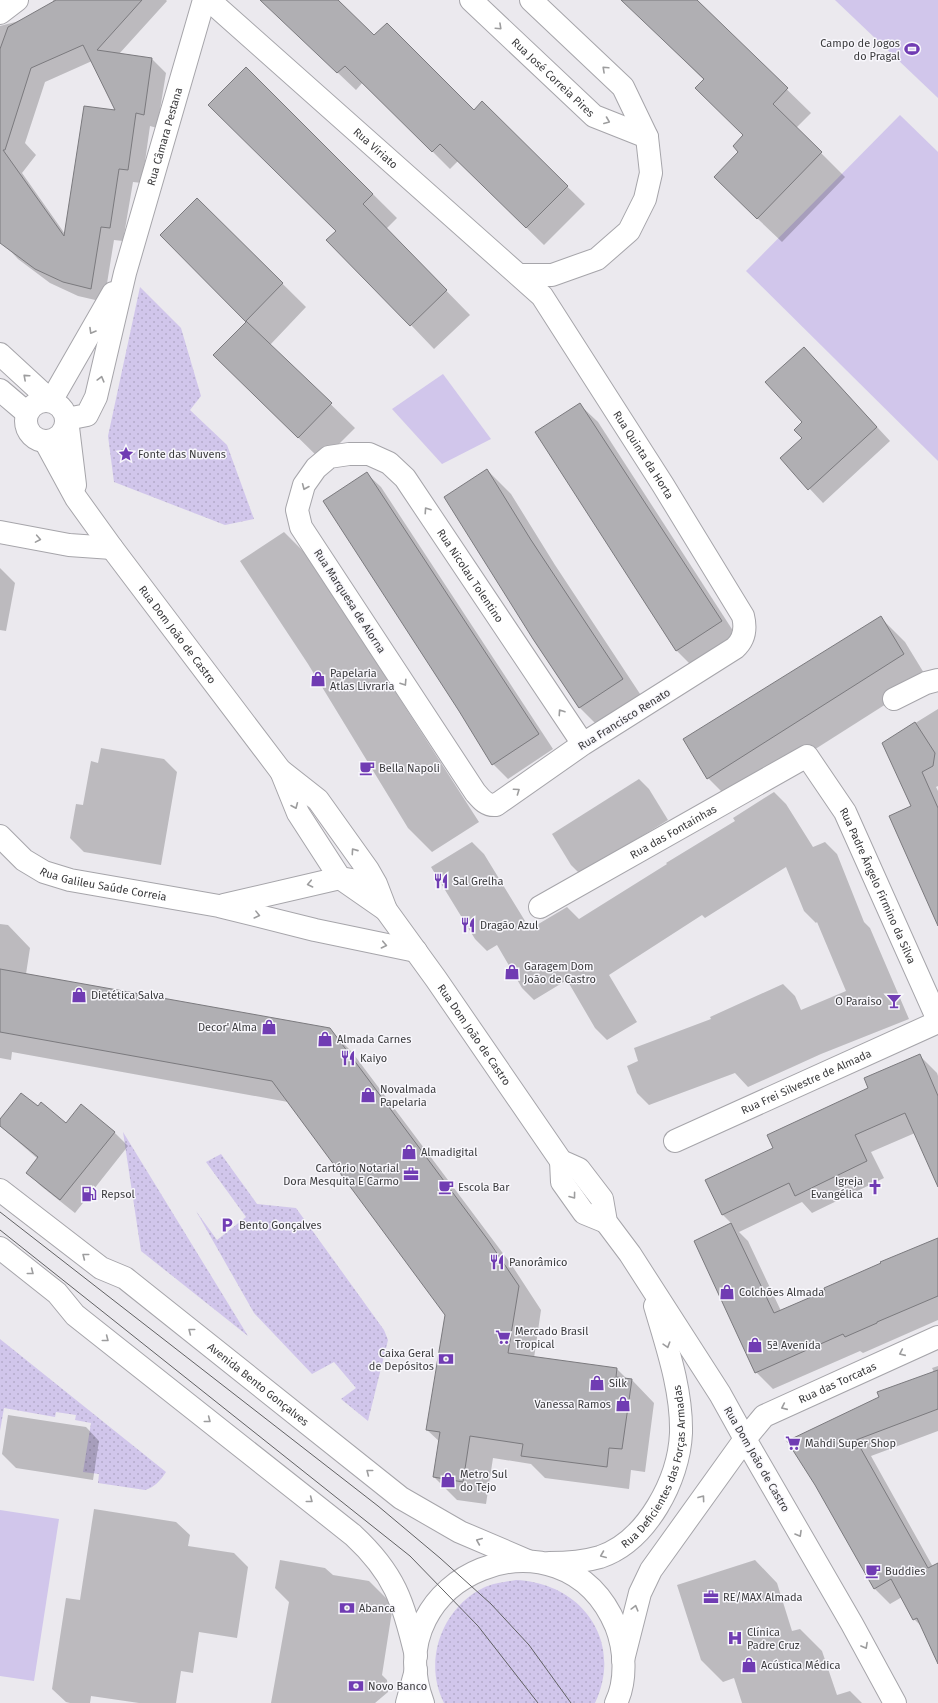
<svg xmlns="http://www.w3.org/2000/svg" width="938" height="1703" font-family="'Fira Sans',sans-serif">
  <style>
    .grass { fill: url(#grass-dots) }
    .pitch { fill: #d1c6eb }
    .shadow { fill: #0003; fill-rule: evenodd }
    .building { fill: #b0afb3; stroke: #7b7a7e; fill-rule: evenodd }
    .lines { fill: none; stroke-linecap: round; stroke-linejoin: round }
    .minor-casing { stroke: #a6a5aa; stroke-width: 24 }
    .tertiary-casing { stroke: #a6a5aa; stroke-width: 24 }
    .primary-casing { stroke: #a6a5aa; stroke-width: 24 }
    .minor { stroke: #fff; stroke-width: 22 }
    .tertiary { stroke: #fff; stroke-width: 22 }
    .primary { stroke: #fff; stroke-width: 22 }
    .tram { stroke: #616163; stroke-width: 1 }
    .oneway { stroke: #9d9d9e }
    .labels { text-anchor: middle; stroke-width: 3; stroke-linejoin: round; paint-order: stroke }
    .poi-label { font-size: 11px; fill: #3b3b3d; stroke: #f8f7fc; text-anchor: start }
    .street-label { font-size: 11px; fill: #3b3b3d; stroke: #f8f7fc }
  </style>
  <defs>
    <pattern id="grass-dots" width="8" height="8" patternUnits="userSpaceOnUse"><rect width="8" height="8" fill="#d1c6eb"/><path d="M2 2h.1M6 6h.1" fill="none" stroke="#b4abca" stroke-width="1.8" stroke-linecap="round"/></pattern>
  </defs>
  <rect width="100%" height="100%" fill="#ebe9ee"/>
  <!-- grass -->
  <g class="grass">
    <polygon points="140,287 181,328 201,396 190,410 227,445 254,519 225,525 114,482 108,436"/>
    <polygon points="123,1132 248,1336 141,1251"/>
    <polygon points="221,1154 257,1204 296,1208 384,1330 388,1340 368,1421 341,1399 356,1388 334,1362 312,1374 254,1313 196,1211 217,1240 246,1217 206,1162"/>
    <path d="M0,1339L166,1472C160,1481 155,1487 145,1490L98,1483L99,1474L83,1472L91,1423L75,1420L76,1415L56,1412L55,1417L4,1408L0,1431Z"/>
    <path d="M516,1580C582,1583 624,1641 595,1703H444C423,1662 441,1609 483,1588C493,1583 505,1582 516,1580Z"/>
  </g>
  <!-- pitch -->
  <g class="pitch">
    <polygon points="835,0 938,0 938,98"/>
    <polygon points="900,115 938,152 938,461 746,271"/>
    <polygon points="443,374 491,439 442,464 392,409"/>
    <polygon points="0,1510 59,1519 34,1681 0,1676"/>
  </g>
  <!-- shadow -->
  <g class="shadow">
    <path d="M53,0H166L167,1L119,54L152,59L166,73L157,128L150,126L142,183L133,182L123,241L114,240L104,302L78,296L50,283L18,259L0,240V26L23,20L53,3ZM92,61L117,111L65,234L22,173L36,155L25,143L45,82Z"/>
    <polygon points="261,0 337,0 374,36 474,111 482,103 585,204 544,245 458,161 450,169 363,82 356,90"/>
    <polygon points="622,0 695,0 811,113 796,128 845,177 782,242 739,201 740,152 744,135 704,80"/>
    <polygon points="246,68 397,218 386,229 470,315 434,349 411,325 337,231"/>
    <polygon points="197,199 306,307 270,345 355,428 322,461 214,355 247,322 162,235"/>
    <polygon points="817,362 890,441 823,503 781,458 804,438 803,422"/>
    <polygon points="580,405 598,422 739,640 695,669 677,651 537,432"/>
    <polygon points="487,470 511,494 555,565 646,703 603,731 579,707"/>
    <polygon points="366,473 381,487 553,749 508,779 493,764"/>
    <polygon points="284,532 308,556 479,822 432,852 408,828 308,664 240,561"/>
    <polygon points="0,568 15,583 6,631 0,630"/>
    <polygon points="881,618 905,642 927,678 732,802 708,778 685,740"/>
    <polygon points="938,709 938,786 936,787 938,791 938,922 912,807 883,743"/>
    <polygon points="101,748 164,759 177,772 161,865 84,852 70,838 76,804 83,805 91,761 98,763"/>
    <polygon points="639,779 649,789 668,820 580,874 571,865 552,834"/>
    <polygon points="774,792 786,804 813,847 825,842 837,854 864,922 870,928 909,1019 821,1054 748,1087 735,1073 649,1105 637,1093 627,1066 638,1061 634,1048 711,1019 710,1017 783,984 795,996 801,1010 846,991 817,922 816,923 804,911 786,867 705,918 702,915 609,975 637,1022 607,1040 595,1028 567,980 534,1000 522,988 497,945 487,951 475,939 431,867 472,842 484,854 530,929 567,907 579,919 667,864 666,863 735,821 733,818"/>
    <polygon points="0,924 8,925 30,948 26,974 329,1029 352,1052 511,1264 541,1310 534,1358 617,1369 627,1379 632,1380 654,1403 645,1472 631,1470 629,1489 545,1478 531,1464 493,1458 486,1504 457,1500 434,1477 440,1442 427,1430 446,1315 288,1102 12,1052 11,1060 0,1058"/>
    <polygon points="920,1056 937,1073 938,1076 938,1186 915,1133 871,1152 884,1178 812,1213 802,1202 739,1232 748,1241 781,1311 938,1240 938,1320 863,1353 860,1351 773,1389 756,1372 695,1241 731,1223 723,1215 707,1180 774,1148"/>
    <polygon points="38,1107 66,1124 114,1132 128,1146 75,1213 41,1186 27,1172 38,1159 0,1126 0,1121"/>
    <polygon points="938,1366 938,1431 871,1456 933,1567 938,1564 938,1662 922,1627 914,1619 902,1597 890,1604 874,1588 816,1485 788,1442 934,1372 932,1368"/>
    <polygon points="8,1415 86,1427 99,1441 93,1480 16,1468 2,1454"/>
    <polygon points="94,1509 176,1522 190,1535 188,1546 234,1553 248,1567 237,1638 199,1632 193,1673 181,1671 176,1703 139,1703 91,1696 90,1703 70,1703 66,1702 52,1689 66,1598 80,1600"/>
    <polygon points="280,1560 325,1568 333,1575 369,1581 393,1605 382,1675 387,1680 388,1692 375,1703 271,1703 289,1602 275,1588"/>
    <polygon points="755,1560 777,1583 792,1631 800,1629 822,1651 837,1695 850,1691 862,1703 742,1703 734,1678 723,1682 701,1660 677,1585"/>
  </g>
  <!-- building -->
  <g class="building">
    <path d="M56,0H142L97,50L152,58L144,115L136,113L128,170L119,169L110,228L101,227L91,289L63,282L35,269L0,243V49L8,27ZM83,45L115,110L84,106L64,236L3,150H5L31,68Z"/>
    <polygon points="260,0 338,0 374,35 387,23 474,110 482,101 568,186 526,228 440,144 432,152 345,66 337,73"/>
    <polygon points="621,0 697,0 788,88 773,104 822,152 757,219 714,177 738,152 733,146 743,135 695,88 704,79"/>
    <polygon points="246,67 373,194 363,204 447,290 410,326 326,240 336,231 208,105"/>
    <polygon points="197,198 283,283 246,321 332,403 298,438 213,355 246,322 160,235"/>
    <polygon points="804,347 877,427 808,490 780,458 802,438 794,430 802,422 765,382"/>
    <polygon points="580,403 722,621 676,651 535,432"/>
    <polygon points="487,469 531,540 623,679 579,708 533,639 444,497"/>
    <polygon points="367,472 539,734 492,765 459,711 323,501"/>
    <polygon points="881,616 904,654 707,779 683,739"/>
    <polygon points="915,722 935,753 933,766 922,772 938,808 938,926 889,816 911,806 882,743"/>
    <polygon points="0,969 330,1028 488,1240 519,1286 508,1353 617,1368 616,1377 632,1379 622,1449 609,1448 607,1467 521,1456 523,1444 470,1436 463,1482 433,1477 440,1432 426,1430 445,1315 272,1081 0,1032"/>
    <polygon points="920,1054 938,1096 938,1187 905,1113 855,1135 867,1161 795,1196 789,1183 722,1215 705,1180 773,1148 767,1135 868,1088 864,1078"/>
    <polygon points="21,1093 38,1106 41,1102 66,1123 81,1104 115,1132 60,1200 26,1173 38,1157 0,1126 0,1119"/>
    <polygon points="731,1223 774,1313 825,1291 824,1288 881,1263 880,1262 938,1238 938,1296 877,1322 877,1323 845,1337 843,1334 755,1373 694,1241"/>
    <polygon points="938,1370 938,1409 856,1440 928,1568 938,1563 938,1664 917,1618 913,1620 891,1579 874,1589 815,1485 787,1441 879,1397 877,1392"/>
  </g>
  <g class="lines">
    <!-- minor casing -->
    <g class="minor-casing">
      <g id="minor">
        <path id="s1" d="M209,0L542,296L663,485L743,616C746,628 745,639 735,648L583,744L496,805C486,806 481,799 475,792L301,527L297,510L304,485L316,468L329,457L349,454H369L389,463L405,478L583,744"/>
        <path id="s2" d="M471,0L594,116L647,137"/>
        <polyline points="0,13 17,0"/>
        <polyline points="520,275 552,275 597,259 629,231 645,199 651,173 647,137 623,87 531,0"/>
        <polyline points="51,401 113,293"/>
        <path id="s3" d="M67,419L87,415L96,397L125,273L204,0"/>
        <polyline points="0,532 69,545 112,548"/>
        <polyline points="894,699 926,683 938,680"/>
        <path id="s4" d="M0,836L24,860L44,872L70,880L219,906L315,930L416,951"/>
        <polyline points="224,905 340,878 358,881"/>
        <path id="s5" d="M540,907L807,756L845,812L938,1020"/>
        <path id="s6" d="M675,1141L938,1022"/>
        <path id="s7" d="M895,1703L852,1624L745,1439L764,1416L938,1337"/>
      </g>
    </g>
    <!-- tertiary casing -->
    <g class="tertiary-casing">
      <polyline id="tertiary" points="407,1703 416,1670"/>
    </g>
    <!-- primary casing -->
    <g class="primary-casing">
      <g id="primary">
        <polyline points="0,354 51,401"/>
        <polyline points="0,390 27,413"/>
        <circle cx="46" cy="421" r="20"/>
        <polyline points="67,419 75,485"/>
        <path id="s8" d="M45,441L76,498L112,548L280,770L318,800L368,870L376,884L386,910L436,979L561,1161L579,1169L602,1199L606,1222L630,1254L720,1394L745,1439L651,1570L640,1593L623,1660"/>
        <polyline points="281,771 298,813 340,878 386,910"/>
        <polyline points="561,1161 562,1182 584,1213 606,1222"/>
        <path id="s9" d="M0,1190L101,1268L125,1278L401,1498L460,1532L528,1561"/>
        <path d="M0,1248L57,1293L75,1315L353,1535C395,1574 403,1601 416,1656"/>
        <path id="s10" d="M549,1563C567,1563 583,1562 600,1557C647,1541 679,1480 681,1433C682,1390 667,1347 655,1306"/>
        <path d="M423,1703C375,1575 563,1500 616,1626C625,1649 627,1680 616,1703"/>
      </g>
    </g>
    <!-- minor -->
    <use href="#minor" class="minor"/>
    <!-- tertiary -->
    <use href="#tertiary" class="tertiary"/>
    <!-- primary -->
    <use href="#primary" class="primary"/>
    <!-- tram -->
    <g class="tram">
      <polyline points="0,1212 378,1506 440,1558 491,1604 529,1645 571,1703"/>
      <polyline points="0,1230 410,1556 478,1626 538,1703"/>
    </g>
  </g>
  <!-- one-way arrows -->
  <defs><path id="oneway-chevron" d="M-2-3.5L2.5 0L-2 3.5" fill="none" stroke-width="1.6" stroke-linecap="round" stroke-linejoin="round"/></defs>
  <g class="oneway">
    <use href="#oneway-chevron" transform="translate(499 27) rotate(43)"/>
    <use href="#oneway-chevron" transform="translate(605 69) rotate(-137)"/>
    <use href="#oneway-chevron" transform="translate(607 121) rotate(22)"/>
    <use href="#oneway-chevron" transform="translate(92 331) rotate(120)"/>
    <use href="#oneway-chevron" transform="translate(26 377) rotate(-138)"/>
    <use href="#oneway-chevron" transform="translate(101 379) rotate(-75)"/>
    <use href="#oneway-chevron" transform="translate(305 487) rotate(113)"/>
    <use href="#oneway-chevron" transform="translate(427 510) rotate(-124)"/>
    <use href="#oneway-chevron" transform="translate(38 539) rotate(10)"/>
    <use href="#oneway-chevron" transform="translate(404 683) rotate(57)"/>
    <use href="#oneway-chevron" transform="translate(561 712) rotate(-124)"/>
    <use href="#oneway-chevron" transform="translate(517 791) rotate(-35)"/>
    <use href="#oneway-chevron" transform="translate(295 806) rotate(67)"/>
    <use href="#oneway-chevron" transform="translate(354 851) rotate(-125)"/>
    <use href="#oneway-chevron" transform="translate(310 884) rotate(168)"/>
    <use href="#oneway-chevron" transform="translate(257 915) rotate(14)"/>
    <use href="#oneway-chevron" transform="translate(384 945) rotate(12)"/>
    <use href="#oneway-chevron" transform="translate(573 1196) rotate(53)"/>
    <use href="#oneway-chevron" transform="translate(85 1256) rotate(-142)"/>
    <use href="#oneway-chevron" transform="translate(31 1272) rotate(38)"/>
    <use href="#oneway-chevron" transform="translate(191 1331) rotate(-142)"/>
    <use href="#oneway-chevron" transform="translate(106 1339) rotate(38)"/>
    <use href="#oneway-chevron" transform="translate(667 1345) rotate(73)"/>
    <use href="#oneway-chevron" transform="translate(902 1353) rotate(156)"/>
    <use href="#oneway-chevron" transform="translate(784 1407) rotate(156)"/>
    <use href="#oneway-chevron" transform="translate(208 1420) rotate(38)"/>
    <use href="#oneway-chevron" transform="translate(369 1472) rotate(-142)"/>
    <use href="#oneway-chevron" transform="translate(702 1498) rotate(-54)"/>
    <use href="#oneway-chevron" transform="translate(310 1500) rotate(38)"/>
    <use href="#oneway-chevron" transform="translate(799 1534) rotate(60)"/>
    <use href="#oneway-chevron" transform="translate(479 1541) rotate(-157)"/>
    <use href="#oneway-chevron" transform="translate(603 1555) rotate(158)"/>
    <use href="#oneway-chevron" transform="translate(635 1608) rotate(-75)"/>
    <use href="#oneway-chevron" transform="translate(865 1646) rotate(61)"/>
  </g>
  <!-- icons -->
  <defs>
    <g id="stadium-bare" transform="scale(1.2)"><path d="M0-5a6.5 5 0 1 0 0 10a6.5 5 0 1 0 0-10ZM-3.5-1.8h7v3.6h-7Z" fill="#703cb3" stroke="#f8f7fc" stroke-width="2.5" paint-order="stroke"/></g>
    <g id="sight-bare" transform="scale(1.2)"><path d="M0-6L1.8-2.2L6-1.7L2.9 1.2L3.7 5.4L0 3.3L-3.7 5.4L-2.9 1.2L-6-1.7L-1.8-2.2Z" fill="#703cb3" stroke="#f8f7fc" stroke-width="2.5" paint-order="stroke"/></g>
    <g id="shop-bare" transform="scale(1.2)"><path d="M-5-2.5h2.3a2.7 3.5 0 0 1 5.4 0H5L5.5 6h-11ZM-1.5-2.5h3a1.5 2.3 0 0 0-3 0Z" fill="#703cb3" stroke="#f8f7fc" stroke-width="2.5" paint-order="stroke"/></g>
    <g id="cafe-bare" transform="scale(1.2)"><path d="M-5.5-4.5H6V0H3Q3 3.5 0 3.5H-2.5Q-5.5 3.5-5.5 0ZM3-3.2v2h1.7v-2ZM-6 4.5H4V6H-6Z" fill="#703cb3" stroke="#f8f7fc" stroke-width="2.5" paint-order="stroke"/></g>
    <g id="restaurant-bare" transform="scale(1.2)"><path d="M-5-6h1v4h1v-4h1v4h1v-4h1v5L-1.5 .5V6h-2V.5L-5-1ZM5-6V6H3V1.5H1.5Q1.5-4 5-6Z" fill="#703cb3" stroke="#f8f7fc" stroke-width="2.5" paint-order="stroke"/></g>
    <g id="bar-bare" transform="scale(1.2)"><path d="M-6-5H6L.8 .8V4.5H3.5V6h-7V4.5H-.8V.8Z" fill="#703cb3" stroke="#f8f7fc" stroke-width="2.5" paint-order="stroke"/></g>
    <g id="office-bare" transform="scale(1.2)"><path d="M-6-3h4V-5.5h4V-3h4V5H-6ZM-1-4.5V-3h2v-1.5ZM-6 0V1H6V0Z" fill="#703cb3" stroke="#f8f7fc" stroke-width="2.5" paint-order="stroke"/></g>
    <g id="church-bare" transform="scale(1.2)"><path d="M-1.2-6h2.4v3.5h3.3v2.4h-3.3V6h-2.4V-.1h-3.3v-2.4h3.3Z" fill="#703cb3" stroke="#f8f7fc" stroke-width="2.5" paint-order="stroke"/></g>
    <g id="fuel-bare" transform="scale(1.2)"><path d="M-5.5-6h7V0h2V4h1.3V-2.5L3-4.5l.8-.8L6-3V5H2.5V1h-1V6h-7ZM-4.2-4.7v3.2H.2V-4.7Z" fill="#703cb3" stroke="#f8f7fc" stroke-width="2.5" paint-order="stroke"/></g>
    <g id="parking-bare" transform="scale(1.2)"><path d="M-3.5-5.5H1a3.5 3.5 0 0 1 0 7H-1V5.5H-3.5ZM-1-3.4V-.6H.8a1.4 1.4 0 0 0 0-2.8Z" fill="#703cb3" stroke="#f8f7fc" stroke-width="2.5" paint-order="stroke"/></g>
    <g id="supermarket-bare" transform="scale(1.2)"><path d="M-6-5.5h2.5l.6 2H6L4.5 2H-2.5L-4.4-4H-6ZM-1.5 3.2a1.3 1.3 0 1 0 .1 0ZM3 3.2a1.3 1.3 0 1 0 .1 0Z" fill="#703cb3" stroke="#f8f7fc" stroke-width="2.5" paint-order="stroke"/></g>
    <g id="bank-bare" transform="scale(1.2)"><path d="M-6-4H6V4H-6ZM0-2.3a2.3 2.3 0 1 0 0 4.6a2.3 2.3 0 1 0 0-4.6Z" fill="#703cb3" stroke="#f8f7fc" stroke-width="2.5" paint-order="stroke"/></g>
    <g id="hospital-bare" transform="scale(1.2)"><path d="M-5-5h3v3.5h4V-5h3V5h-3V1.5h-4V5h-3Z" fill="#703cb3" stroke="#f8f7fc" stroke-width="2.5" paint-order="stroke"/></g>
  </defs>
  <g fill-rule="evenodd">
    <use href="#stadium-bare" x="912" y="49"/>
    <use href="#sight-bare" x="126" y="454"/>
    <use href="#shop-bare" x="318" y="679"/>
    <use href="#cafe-bare" x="367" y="768"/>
    <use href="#restaurant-bare" x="441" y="881"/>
    <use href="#restaurant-bare" x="468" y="925"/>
    <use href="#shop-bare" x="512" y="972"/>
    <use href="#shop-bare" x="79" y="995"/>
    <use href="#bar-bare" x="894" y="1001"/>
    <use href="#shop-bare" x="269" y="1027"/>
    <use href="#shop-bare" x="325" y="1039"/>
    <use href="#restaurant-bare" x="348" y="1058"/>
    <use href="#shop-bare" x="368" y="1095"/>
    <use href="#shop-bare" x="409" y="1152"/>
    <use href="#office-bare" x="411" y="1174"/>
    <use href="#cafe-bare" x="446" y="1187"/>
    <use href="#church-bare" x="875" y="1187"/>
    <use href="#fuel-bare" x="89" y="1194"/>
    <use href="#parking-bare" x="227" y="1225"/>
    <use href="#restaurant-bare" x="497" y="1262"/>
    <use href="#shop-bare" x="727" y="1292"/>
    <use href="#supermarket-bare" x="503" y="1337"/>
    <use href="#shop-bare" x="755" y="1345"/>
    <use href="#bank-bare" x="446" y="1359"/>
    <use href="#shop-bare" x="597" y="1383"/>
    <use href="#shop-bare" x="623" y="1404"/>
    <use href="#supermarket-bare" x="793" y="1443"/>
    <use href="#shop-bare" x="448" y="1480"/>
    <use href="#cafe-bare" x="873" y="1571"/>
    <use href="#office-bare" x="711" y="1597"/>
    <use href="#bank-bare" x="347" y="1608"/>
    <use href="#hospital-bare" x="735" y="1638"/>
    <use href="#shop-bare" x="749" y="1665"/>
    <use href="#bank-bare" x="356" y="1686"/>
  </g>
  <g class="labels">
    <!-- poi labels -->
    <g class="poi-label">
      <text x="900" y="47" text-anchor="end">Campo de Jogos<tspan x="900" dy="13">do Pragal</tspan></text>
      <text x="138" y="458">Fonte das Nuvens</text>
      <text x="330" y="677">Papelaria<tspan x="330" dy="13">Atlas Livraria</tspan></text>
      <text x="379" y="772">Bella Napoli</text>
      <text x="453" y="885">Sal Grelha</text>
      <text x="480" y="929">Dragão Azul</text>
      <text x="524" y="970">Garagem Dom<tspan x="524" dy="13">João de Castro</tspan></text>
      <text x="91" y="999">Dietética Salva</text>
      <text x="882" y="1005" text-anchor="end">O Paraiso</text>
      <text x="257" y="1031" text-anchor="end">Decor' Alma</text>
      <text x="337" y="1043">Almada Carnes</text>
      <text x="360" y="1062">Kaiyo</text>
      <text x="380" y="1093">Novalmada<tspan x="380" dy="13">Papelaria</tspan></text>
      <text x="421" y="1156">Almadigital</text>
      <text x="399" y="1172" text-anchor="end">Cartório Notarial<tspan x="399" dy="13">Dora Mesquita E Carmo</tspan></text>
      <text x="863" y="1185" text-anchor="end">Igreja<tspan x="863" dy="13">Evangélica</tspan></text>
      <text x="458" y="1191">Escola Bar</text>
      <text x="101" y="1198">Repsol</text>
      <text x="239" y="1229">Bento Gonçalves</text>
      <text x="509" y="1266">Panorâmico</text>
      <text x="739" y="1296">Colchões Almada</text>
      <text x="515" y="1335">Mercado Brasil<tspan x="515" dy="13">Tropical</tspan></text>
      <text x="767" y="1349">5ª Avenida</text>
      <text x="434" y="1357" text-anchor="end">Caixa Geral<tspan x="434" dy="13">de Depósitos</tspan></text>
      <text x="609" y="1387">Silk</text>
      <text x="611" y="1408" text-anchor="end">Vanessa Ramos</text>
      <text x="805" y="1447">Mahdi Super Shop</text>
      <text x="460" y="1478">Metro Sul<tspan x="460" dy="13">do Tejo</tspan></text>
      <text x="885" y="1575">Buddies</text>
      <text x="723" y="1601">RE/MAX Almada</text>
      <text x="359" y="1612">Abanca</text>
      <text x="747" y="1636">Clínica<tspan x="747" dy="13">Padre Cruz</tspan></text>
      <text x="761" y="1669">Acústica Médica</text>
      <text x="368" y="1690">Novo Banco</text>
    </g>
    <!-- street labels -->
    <g class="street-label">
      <text dy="4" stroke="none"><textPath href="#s2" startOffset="113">Rua José Correia Pires</textPath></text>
      <text dy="4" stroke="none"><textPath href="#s3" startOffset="310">Rua Câmara Pestana</textPath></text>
      <text dy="4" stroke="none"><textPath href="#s1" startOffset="223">Rua Viriato</textPath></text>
      <text dy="4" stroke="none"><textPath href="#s1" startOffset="634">Rua Quinta da Horta</textPath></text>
      <text dy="4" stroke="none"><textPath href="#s1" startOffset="1770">Rua Nicolau Tolentino</textPath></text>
      <text transform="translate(350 601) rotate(57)" y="4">Rua Marquesa de Alorna</text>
      <text dy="4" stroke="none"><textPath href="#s8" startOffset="235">Rua Dom João de Castro</textPath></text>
      <text transform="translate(624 719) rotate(-32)" y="4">Rua Francisco Renato</text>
      <text dy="4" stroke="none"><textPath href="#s5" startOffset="153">Rua das Fontaínhas</textPath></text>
      <text dy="4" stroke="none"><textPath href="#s4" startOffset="118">Rua Galileu Saúde Correia</textPath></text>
      <text dy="4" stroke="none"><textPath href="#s5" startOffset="455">Rua Padre Ângelo Firmino da Silva</textPath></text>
      <text dy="4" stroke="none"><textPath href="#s8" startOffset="736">Rua Dom João de Castro</textPath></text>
      <text dy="4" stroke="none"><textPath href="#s6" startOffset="144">Rua Frei Silvestre de Almada</textPath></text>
      <text dy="4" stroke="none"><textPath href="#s7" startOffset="414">Rua das Torcatas</textPath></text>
      <text dy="4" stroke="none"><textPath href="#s9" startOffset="324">Avenida Bento Gonçalves</textPath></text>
      <text transform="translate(757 1459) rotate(60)" y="4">Rua Dom João de Castro</text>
      <text dy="4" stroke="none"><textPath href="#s10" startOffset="166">Rua Deficientes das Forças Armadas</textPath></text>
    </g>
  </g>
</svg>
